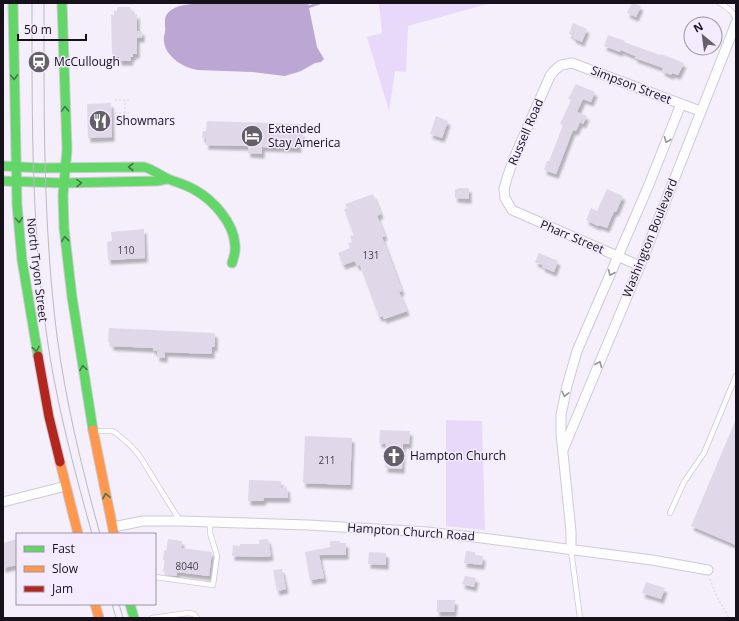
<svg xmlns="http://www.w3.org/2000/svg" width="739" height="621" font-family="'Open Sans',sans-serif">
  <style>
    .green { fill: #e8d8f9 }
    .water { fill: #bca6d4 }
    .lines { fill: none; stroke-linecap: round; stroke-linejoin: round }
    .stream { stroke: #bca6d4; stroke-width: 2.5 }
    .building { fill: #e0d7e9; filter: url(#shadow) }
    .lane-casing { stroke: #cfcad5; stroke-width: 6 }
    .street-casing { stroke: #cfcad5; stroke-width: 11 }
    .fast-casing { stroke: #cfcad5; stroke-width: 11 }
    .slow-casing { stroke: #cfcad5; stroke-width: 11 }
    .jam-casing { stroke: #cfcad5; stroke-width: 11 }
    .path { stroke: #e1e0e3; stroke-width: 1.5; stroke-dasharray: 2 2; stroke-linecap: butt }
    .lane { stroke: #fdfdfe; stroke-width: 4.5 }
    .street { stroke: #fdfdfe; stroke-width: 9 }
    .fast { stroke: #63d668; stroke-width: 9 }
    .slow { stroke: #ff974d; stroke-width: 9 }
    .jam { stroke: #b3261e; stroke-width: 9 }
    .tram { stroke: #bcbabd; stroke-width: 1 }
    .oneway { stroke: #407d45 }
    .oneway2 { stroke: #959398 }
    .labels { text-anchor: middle; stroke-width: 3; stroke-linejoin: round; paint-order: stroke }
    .number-label { font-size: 10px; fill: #48424e }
    .poi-label { font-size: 12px; fill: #16111b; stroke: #f4ebfe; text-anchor: start }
    .street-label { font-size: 12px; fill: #16111b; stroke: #f4ebfe }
  </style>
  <defs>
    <filter id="shadow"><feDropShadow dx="2.5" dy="4.5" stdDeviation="1" flood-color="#0004"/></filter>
  </defs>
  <rect width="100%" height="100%" fill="#f4effa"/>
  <!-- green -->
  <g class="green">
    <polygon points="379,3 491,3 408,26 406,72 395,71 389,111 367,37 382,33"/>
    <polygon points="446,420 482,421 485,530 446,526"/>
  </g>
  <!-- water -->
  <path class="water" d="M210,3H308L317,47L324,59L321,62L315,63L301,71L285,76L252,72L198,70C184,68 166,57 164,42C163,37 166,32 165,27C165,20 164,15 171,10C181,3 198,4 210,3Z"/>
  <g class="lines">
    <!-- stream -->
    <polyline class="stream" points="308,7 320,3"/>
  </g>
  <!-- building -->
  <g class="building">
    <polygon points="632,3 641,6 636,17 627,13"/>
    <polygon points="117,7 131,7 131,11 133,11 133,15 137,14 137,31 142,31 142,38 137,38 137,54 133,54 133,57 130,57 131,61 119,61 119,57 115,57 115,54 112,54 111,15 114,15 114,11 117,11"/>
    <polygon points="573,23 587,29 582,42 573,38 574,36 569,34"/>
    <polygon points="608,35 625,41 624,42 660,55 661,54 684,63 678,75 672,73 671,75 662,71 663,68 635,58 635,56 621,50 620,52 604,46"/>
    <polygon points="576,84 595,92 591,102 583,99 577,112 587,116 583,124 580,122 576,131 573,130 556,174 544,170 547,161 549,161 555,146 563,125 560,124 571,100 568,99"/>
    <polygon points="111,103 112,137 88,138 87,104"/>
    <polygon points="436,116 448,121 442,138 430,134"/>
    <polygon points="207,121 300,124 299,133 303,133 302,142 299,142 299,148 262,147 262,154 248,153 248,146 206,145 206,138 202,138 203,131 206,131"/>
    <polygon points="458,188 469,188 469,199 455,198 455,189 458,189"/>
    <polygon points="607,189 623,196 616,212 614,211 607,228 599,225 598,226 586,220 591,208 597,211"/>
    <polygon points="373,194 381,214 377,216 385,236 382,237 402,291 399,292 407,311 384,319 383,316 379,317 360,265 357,266 355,261 343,265 338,253 350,248 348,243 352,242 350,236 354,235 344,209 347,208 345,204"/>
    <polygon points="144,229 145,258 108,260 107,242 112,241 111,232"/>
    <polygon points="539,253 558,261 554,272 542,267 543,265 535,262"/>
    <polygon points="109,328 215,333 215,347 212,347 212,354 165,352 165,358 157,357 157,351 153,351 153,348 111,346 111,342 108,342"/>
    <polygon points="736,419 736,545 691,526"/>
    <polygon points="380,430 410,431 409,444 403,444 402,469 385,468 386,444 379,443"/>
    <polygon points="305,436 352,438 350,485 303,483"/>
    <polygon points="249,480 281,481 281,488 287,487 288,498 264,498 263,501 248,501"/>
    <polygon points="17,539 17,565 3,568 3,543"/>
    <polygon points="168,539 182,541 181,548 212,552 209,576 177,572 177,576 165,575 165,572 163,571 165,560 163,560 164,550 166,551"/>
    <polygon points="268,539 271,556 263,557 232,556 233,545 240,546 240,544 259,544 259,540"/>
    <polygon points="330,541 340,541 340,543 346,543 346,555 319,555 324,578 310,580 305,552 330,547"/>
    <polygon points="466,551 475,552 475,555 483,556 482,565 464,563"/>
    <polygon points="369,552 386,553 386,565 368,564"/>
    <polygon points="282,569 286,589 277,591 273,570"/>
    <polygon points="465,576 476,578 474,587 462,584"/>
    <polygon points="646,582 665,588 661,599 642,593"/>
    <polygon points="437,600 455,600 454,612 437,612"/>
  </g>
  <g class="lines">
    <!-- lane casing -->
    <g class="lane-casing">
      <g id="lane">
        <path d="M720,3C728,8 736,13 736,23"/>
        <polyline points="96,431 112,431 116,433 129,444 139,455 180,521"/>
        <polyline points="670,513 684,482 704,453 736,376"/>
        <polyline points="571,550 580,618"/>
        <polyline points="155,577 213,585 217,556 210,533 210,521"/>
        <polyline points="152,618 188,613 194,614 197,618"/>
      </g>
    </g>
    <!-- street casing -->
    <g class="street-casing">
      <g id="street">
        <polyline points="640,266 512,210 505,198 504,189 507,178 514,158 550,76 555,70 561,65 572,63 700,111"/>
        <polyline points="563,450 640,266 736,23"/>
        <polyline points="3,502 66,486"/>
        <polyline points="113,527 143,521 180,521 308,525 427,532 482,538 652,560 708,570"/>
        <polyline points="571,550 571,531 561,434 561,415 567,386 577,351 648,187 681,104"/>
      </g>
    </g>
    <!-- fast casing -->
    <g class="fast-casing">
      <g id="fast">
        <polyline points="13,3 17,205 22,260 38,356"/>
        <polyline points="62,3 67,150 63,195 64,228 72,297 93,430"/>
        <path d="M3,166L40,168L144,167C152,169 158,174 166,178C175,182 185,184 195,190C213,200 234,223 235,245C236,252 234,257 232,263"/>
        <polyline points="3,181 64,183 157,181 167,179"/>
        <polyline points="130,604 134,618"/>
      </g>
    </g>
    <!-- slow casing -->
    <g class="slow-casing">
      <g id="slow">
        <polyline points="93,430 114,534"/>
        <polyline points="60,462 78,534"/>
        <polyline points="95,604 99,618"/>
      </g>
    </g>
    <!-- jam casing -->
    <g class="jam-casing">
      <polyline id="jam" points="38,356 49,417 60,462"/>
    </g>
    <!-- path -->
    <g class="path">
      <polyline points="105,58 105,69"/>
      <polyline points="115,100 129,100"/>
      <polyline points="115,113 129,113"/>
      <polyline points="125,113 125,100"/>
      <polyline points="710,579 716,595 729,618"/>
    </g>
    <!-- lane -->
    <use href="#lane" class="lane"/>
    <!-- street -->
    <use href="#street" class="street"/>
    <!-- fast -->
    <use href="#fast" class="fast"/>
    <!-- slow -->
    <use href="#slow" class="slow"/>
    <!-- jam -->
    <use href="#jam" class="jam"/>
    <!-- tram -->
    <g class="tram">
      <path d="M32,3C32,121 31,240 50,357C60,417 76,476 92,534"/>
      <path d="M44,3C44,114 43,226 57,336C66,403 82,469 100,534"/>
      <polyline points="112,604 116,618"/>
      <polyline points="119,604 123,618"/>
    </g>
  </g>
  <!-- one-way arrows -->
  <defs><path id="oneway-chevron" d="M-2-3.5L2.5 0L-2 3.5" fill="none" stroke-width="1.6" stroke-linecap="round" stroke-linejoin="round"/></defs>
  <g class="oneway">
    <use href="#oneway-chevron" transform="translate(14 77) rotate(89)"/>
    <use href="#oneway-chevron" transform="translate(65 109) rotate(-92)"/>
    <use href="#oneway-chevron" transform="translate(131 167) rotate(-180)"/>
    <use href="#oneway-chevron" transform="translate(79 183) rotate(-1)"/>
    <use href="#oneway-chevron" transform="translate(19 220) rotate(85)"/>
    <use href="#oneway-chevron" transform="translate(65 239) rotate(-96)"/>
    <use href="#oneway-chevron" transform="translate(36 349) rotate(80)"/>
    <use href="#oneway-chevron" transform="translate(83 368) rotate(-99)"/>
    <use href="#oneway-chevron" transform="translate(106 496) rotate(-102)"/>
  </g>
  <g class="oneway2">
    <use href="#oneway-chevron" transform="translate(667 140) rotate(112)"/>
    <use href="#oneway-chevron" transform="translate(611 273) rotate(113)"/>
    <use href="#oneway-chevron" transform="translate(599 364) rotate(-68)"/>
    <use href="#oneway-chevron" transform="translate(565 394) rotate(103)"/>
  </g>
  <!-- icons -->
  <defs>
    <g id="station-disc" transform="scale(1.15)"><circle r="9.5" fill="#645f69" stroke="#f4ebfe"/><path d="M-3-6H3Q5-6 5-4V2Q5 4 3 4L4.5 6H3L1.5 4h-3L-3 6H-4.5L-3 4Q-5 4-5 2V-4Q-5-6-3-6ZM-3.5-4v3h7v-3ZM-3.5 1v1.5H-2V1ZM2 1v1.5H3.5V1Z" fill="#fff"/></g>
    <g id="restaurant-disc" transform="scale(1.15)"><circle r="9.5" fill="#645f69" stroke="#f4ebfe"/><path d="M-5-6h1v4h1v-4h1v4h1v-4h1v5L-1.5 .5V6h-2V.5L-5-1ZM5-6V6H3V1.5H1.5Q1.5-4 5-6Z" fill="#fff"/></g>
    <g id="hotel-disc" transform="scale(1.15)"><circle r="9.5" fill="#645f69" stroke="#f4ebfe"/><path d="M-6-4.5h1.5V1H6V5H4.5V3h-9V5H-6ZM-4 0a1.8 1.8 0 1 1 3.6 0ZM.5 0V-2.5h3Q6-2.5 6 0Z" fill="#fff"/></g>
    <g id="church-disc" transform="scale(1.15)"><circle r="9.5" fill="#645f69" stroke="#f4ebfe"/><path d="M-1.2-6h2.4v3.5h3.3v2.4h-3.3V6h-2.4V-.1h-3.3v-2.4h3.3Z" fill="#fff"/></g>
  </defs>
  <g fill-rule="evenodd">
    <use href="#station-disc" x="39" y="62"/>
    <use href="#restaurant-disc" x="100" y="121"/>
    <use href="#hotel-disc" x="252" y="136"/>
    <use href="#church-disc" x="394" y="456"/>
  </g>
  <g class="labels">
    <!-- number labels -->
    <g class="number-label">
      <text x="126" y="254">110</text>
      <text x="371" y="259">131</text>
      <text x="327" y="464">211</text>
      <text x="187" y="570">8040</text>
    </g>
    <!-- poi labels -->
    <g class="poi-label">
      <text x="54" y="66">McCullough</text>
      <text x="116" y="125">Showmars</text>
      <text x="268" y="133">Extended<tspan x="268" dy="14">Stay America</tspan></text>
      <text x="410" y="460">Hampton Church</text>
    </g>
    <!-- street labels -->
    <g class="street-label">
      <text transform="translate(631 85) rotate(21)" y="4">Simpson Street</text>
      <text transform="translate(526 132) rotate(-67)" y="4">Russell Road</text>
      <text transform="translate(572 237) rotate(23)" y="4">Pharr Street</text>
      <text transform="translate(650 238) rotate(-68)" y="4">Washington Boulevard</text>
      <text transform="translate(37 270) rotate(83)" y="4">North Tryon Street</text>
      <text transform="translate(411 532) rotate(4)" y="4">Hampton Church Road</text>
    </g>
  </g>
  <!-- border -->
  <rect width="739" height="621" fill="none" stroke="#16111b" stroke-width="8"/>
  <!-- legend -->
  <rect x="16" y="533" width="140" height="72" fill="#f4ebfe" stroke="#9b94a3"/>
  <rect x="24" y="546" width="20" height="6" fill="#63d668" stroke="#9b94a3"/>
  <text x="52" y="553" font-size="12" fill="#16111b">Fast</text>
  <rect x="24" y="566" width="20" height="6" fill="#ff974d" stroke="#9b94a3"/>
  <text x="52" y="573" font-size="12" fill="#16111b">Slow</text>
  <rect x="24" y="586" width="20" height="6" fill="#b3261e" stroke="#9b94a3"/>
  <text x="52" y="593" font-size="12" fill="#16111b">Jam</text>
  <!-- north arrow -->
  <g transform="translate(703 36) rotate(331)"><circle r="19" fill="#f4ebfe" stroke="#9b94a3"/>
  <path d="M0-3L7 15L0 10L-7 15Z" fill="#645f69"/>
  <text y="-6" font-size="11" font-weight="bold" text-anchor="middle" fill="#16111b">N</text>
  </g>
  <!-- scale -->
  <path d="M18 34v6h68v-6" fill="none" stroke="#16111b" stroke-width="2"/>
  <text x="24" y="34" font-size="12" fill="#16111b" stroke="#f4ebfe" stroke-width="3" paint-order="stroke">50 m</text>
</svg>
